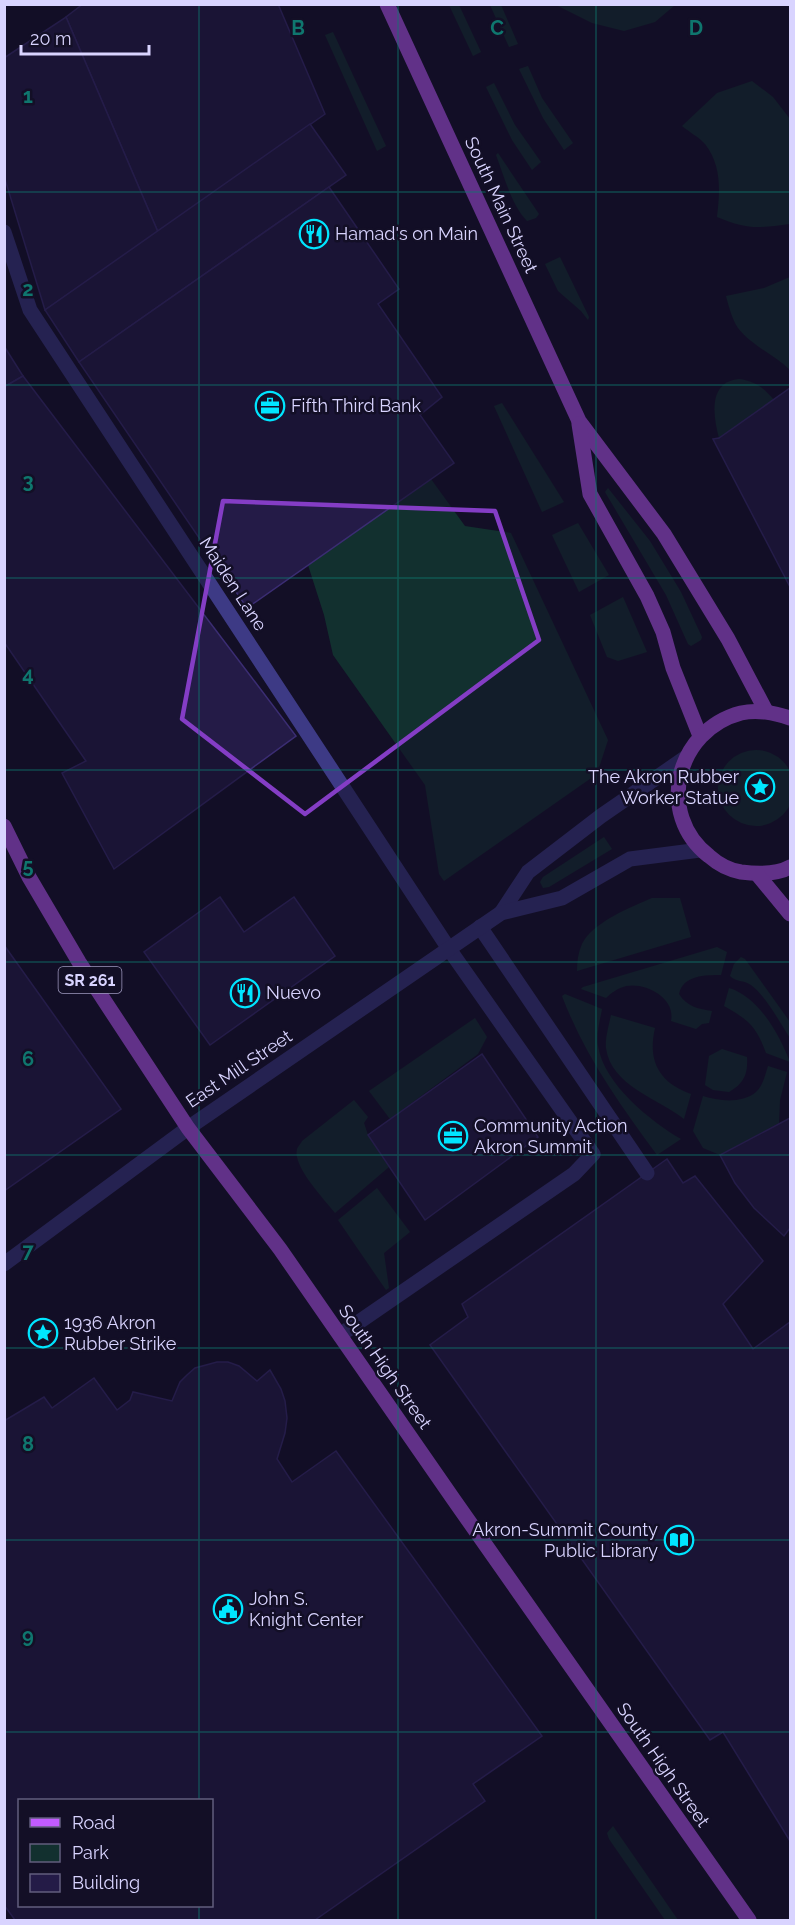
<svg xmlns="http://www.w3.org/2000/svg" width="795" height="1925" font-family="Raleway,sans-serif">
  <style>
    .green { fill: #12302f }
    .building { fill: #241b47; stroke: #3b2d73; stroke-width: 1.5; fill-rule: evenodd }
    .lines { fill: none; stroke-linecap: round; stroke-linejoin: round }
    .minor { stroke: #3d3a85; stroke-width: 15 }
    .major { stroke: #c25bff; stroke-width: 15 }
    .marked { fill: none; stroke: #843dc5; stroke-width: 4.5; stroke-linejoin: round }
    .grid { fill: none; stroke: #0f766e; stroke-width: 1.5; stroke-opacity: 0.55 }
    .labels { text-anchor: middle; stroke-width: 5; stroke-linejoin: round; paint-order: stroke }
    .shield { fill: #130f26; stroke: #9e99be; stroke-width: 1.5 }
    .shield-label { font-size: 16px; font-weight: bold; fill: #d9d4ff }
    .street-label { font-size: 18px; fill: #d9d4ff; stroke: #130f26 }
    .poi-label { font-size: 18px; fill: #d9d4ff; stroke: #130f26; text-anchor: start }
    .grid-label { font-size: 20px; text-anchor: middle; font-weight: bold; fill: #0f766e; stroke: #130f26; stroke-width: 5; stroke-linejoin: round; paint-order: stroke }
  </style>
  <rect width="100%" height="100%" fill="#130f26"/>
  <!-- green -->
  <g class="green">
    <polygon points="449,5 459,5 481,52 473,56"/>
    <polygon points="490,5 501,5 518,44 509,47"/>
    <polygon points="556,5 675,5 655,22 624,31 592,23"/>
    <polygon points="333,32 386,146 377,151 325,35"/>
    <polygon points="528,66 542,98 573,143 564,150 543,118 519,69"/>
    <path d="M752,81L773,97L790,119V224C758,228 748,230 717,217C720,191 722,166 705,144C699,137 689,132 682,126L717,93Z"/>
    <polygon points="494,83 515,125 541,162 532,170 512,140 486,87"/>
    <path d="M498,153L539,214L536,218L527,221C511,204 504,176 496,155Z"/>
    <polygon points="560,257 589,317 588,320 581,311 558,291 545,264"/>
    <path d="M790,277V370C775,355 752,346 738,328C732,319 729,307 726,296L764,288Z"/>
    <path d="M739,379C755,381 764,388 774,400L719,438C713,415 708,382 739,379Z"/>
    <polygon points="502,403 564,502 542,512 494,406"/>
    <polygon points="431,479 465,526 511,533 608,740 597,774 444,881 439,874 425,785 333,655 324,615 308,565"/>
    <polygon points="608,488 650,541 681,592 702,637 701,640 691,646 688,644 666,595 605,492"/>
    <polygon points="578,523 609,575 579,592 552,535"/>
    <polygon points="623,597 647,652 618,661 607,657 590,615"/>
    <circle cx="756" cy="788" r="38"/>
    <polygon points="604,837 612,849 549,887 543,888 540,882 543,877"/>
    <path d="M652,898H680L691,937L577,971C577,962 578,953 582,944C593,922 631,907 652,898Z"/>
    <path d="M717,947L727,952L721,975C705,975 683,975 679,994C687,1007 699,1009 712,1011L709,1023L702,1024L696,1029L671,1021C676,998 646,982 626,986C618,988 611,993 606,998L581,989L583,987Z"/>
    <path d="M741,957L745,959L790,1022V1038C780,1023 766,996 751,985C744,980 736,982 730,976L734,964Z"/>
    <path d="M729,988C759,997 779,1034 790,1062L766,1053C756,1026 749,1020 724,1006Z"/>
    <path d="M565,994L602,1009C600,1020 596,1034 598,1046C604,1084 650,1121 681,1139L657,1155C619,1103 585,1056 562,996Z"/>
    <path d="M611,1015L655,1028C647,1062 660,1083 691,1094L684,1119C659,1099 611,1086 606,1048C605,1038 609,1025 611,1015Z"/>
    <polygon points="475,1018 487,1037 478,1054 390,1119 369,1091"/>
    <path d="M722,1049L747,1057C748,1074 744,1083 729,1092L713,1090L705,1085L709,1056Z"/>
    <path d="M768,1066L787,1072L780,1100L779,1123L720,1155L703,1148L693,1131L703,1096C718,1101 742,1104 756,1092C763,1086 765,1075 768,1066Z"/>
    <path d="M354,1100L368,1117L364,1123L368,1135L389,1167L335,1213C325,1200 292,1166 297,1149C297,1148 302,1142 302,1141Z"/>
    <polygon points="377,1188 410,1232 384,1253 389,1288 386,1290 338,1220"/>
    <polygon points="613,1826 678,1920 665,1920 609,1839 607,1833"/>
  </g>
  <!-- building -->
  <g class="building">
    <polygon points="83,4 278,4 325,114 158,232 66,17"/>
    <polygon points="66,17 158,232 45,310 4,176 4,58"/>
    <polygon points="310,124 346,175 79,362 45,310"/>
    <polygon points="329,187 399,289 378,304 442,397 420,415 454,463 247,608 79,362"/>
    <polygon points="4,346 23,376 4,387"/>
    <polygon points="23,376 296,736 114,869 62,773 86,761 4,642 4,387"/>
    <polygon points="790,388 790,587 713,439 719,438"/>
    <polygon points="220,897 244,932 294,897 335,956 210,1045 144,952"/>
    <polygon points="4,945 121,1109 4,1191"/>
    <polygon points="482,1054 538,1137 425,1220 368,1135"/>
    <polygon points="790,1118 790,1228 784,1236 754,1208 735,1183 720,1155"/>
    <polygon points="667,1159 683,1183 695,1176 763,1261 723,1304 753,1349 790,1322 790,1841 723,1732 710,1740 430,1345 468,1317 462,1304"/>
    <path d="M217,1362H228L239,1366L257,1381L270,1370L281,1389L285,1401L287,1418L285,1433L277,1459L292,1482L336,1451L542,1736L473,1784L485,1801L315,1920H15L4,1905V1421L44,1397L52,1408L94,1378L117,1410L130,1400L133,1392L172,1401L180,1382L187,1375L195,1368ZM20,1800H212V1906H20Z"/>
  </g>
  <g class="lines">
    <!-- minor -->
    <g class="minor">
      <polyline points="4,232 30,310 449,949 593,1154 574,1174 340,1335"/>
      <polyline points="501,913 528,872 601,816 685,758"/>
      <polyline points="480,927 647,1173"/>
      <polyline points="4,1264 188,1128 501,913 562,898 630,859 700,850"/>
    </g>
    <!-- major -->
    <g class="major">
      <polyline points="387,4 579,421 664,534 728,639 766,711"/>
      <polyline points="579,424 590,494 647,596 663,632 673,668 700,736"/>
      <path d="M790,718C774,713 758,709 741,713C676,730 655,814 709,856C718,864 729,870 741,872C757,874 776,875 790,867"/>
      <polyline points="4,826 29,877 79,962 188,1128 280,1249 454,1500 749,1920"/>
      <polyline points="757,874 790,914"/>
    </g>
  </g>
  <!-- marked area -->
  <path d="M0 0H795V1925H0ZM223,501L495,511L539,640L305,814L182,719Z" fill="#130f26" fill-opacity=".55" fill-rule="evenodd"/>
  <path class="marked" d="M223,501L495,511L539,640L305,814L182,719Z"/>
  <!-- grid -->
  <path class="grid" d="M199,4V1800M398,4V1920M596,4V1920M4,192H790M4,385H790M4,578H790M4,770H790M4,962H790M4,1155H790M4,1348H790M4,1540H790M4,1732H790M199,1906V1920"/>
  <!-- icons -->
  <defs>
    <g id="restaurant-ring" transform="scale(1.5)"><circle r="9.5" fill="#130f26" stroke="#00e5ff" stroke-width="1.5"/><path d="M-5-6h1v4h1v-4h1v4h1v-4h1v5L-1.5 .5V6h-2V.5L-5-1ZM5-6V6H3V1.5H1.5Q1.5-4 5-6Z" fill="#00e5ff"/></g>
    <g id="office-ring" transform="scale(1.5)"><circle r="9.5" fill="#130f26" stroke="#00e5ff" stroke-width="1.5"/><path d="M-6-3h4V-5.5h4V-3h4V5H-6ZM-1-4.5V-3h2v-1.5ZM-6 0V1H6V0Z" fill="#00e5ff"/></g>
    <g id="sight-ring" transform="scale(1.5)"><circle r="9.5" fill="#130f26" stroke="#00e5ff" stroke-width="1.5"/><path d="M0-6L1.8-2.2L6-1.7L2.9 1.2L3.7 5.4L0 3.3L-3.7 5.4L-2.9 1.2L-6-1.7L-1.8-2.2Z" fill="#00e5ff"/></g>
    <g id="library-ring" transform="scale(1.5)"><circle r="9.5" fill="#130f26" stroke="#00e5ff" stroke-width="1.5"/><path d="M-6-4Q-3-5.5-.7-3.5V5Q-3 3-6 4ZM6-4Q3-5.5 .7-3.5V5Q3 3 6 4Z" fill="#00e5ff"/></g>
    <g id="civic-ring" transform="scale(1.5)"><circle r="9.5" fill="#130f26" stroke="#00e5ff" stroke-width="1.5"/><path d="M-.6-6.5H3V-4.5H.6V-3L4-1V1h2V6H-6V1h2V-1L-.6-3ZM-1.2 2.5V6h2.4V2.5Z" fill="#00e5ff"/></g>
  </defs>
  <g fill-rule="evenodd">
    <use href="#restaurant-ring" x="314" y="234"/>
    <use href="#office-ring" x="270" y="406"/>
    <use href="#sight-ring" x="760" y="787"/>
    <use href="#restaurant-ring" x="245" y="993"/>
    <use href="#office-ring" x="453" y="1136"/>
    <use href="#sight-ring" x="43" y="1333"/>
    <use href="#library-ring" x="679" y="1540"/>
    <use href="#civic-ring" x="228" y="1609"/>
  </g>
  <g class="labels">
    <!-- shield labels -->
    <rect class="shield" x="58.5" y="967" width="63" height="26" rx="4.5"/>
    <g class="shield-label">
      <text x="90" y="986">SR 261</text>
    </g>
    <!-- street labels -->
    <g class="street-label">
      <text transform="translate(501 205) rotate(65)" y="6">South Main Street</text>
      <text transform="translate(233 584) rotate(57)" y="6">Maiden Lane</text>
      <text transform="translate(239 1069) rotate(-34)" y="6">East Mill Street</text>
      <text transform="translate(385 1367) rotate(55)" y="6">South High Street</text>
      <text transform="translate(663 1765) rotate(55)" y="6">South High Street</text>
    </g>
    <!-- poi labels -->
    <g class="poi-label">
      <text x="335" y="240">Hamad's on Main</text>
      <text x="291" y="412">Fifth Third Bank</text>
      <text x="739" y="783" text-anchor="end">The Akron Rubber<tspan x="739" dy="21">Worker Statue</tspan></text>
      <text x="266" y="999">Nuevo</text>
      <text x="474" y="1132">Community Action<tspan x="474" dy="21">Akron Summit</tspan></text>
      <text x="64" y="1329">1936 Akron<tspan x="64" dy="21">Rubber Strike</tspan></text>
      <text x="658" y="1536" text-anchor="end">Akron-Summit County<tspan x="658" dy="21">Public Library</tspan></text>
      <text x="249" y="1605">John S.<tspan x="249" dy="21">Knight Center</tspan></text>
    </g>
  </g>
  <g class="grid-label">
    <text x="298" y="35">B</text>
    <text x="497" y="35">C</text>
    <text x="696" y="35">D</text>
    <text x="28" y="103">1</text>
    <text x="28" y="296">2</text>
    <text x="28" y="488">3</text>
    <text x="28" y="681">4</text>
    <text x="28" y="873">5</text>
    <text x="28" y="1066">6</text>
    <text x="28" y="1258">7</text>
    <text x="28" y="1451">8</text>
    <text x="28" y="1643">9</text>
  </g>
  <!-- border -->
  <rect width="795" height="1925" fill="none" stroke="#d9d4ff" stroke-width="12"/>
  <!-- legend -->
  <rect x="18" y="1799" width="195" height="108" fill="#130f26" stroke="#625e7d" stroke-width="1.5"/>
  <rect x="30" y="1818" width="30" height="9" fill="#c25bff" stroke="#625e7d" stroke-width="1.5"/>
  <text x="72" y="1829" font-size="18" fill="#d9d4ff">Road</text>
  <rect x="30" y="1844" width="30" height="18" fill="#12302f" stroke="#625e7d" stroke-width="1.5"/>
  <text x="72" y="1859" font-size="18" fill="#d9d4ff">Park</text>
  <rect x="30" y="1874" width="30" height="18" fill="#241b47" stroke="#625e7d" stroke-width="1.5"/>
  <text x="72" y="1889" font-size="18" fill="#d9d4ff">Building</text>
  <!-- scale -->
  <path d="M21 45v9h128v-9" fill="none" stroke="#d9d4ff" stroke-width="3"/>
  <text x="30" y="45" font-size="18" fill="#d9d4ff" stroke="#130f26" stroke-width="4.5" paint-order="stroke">20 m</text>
</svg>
